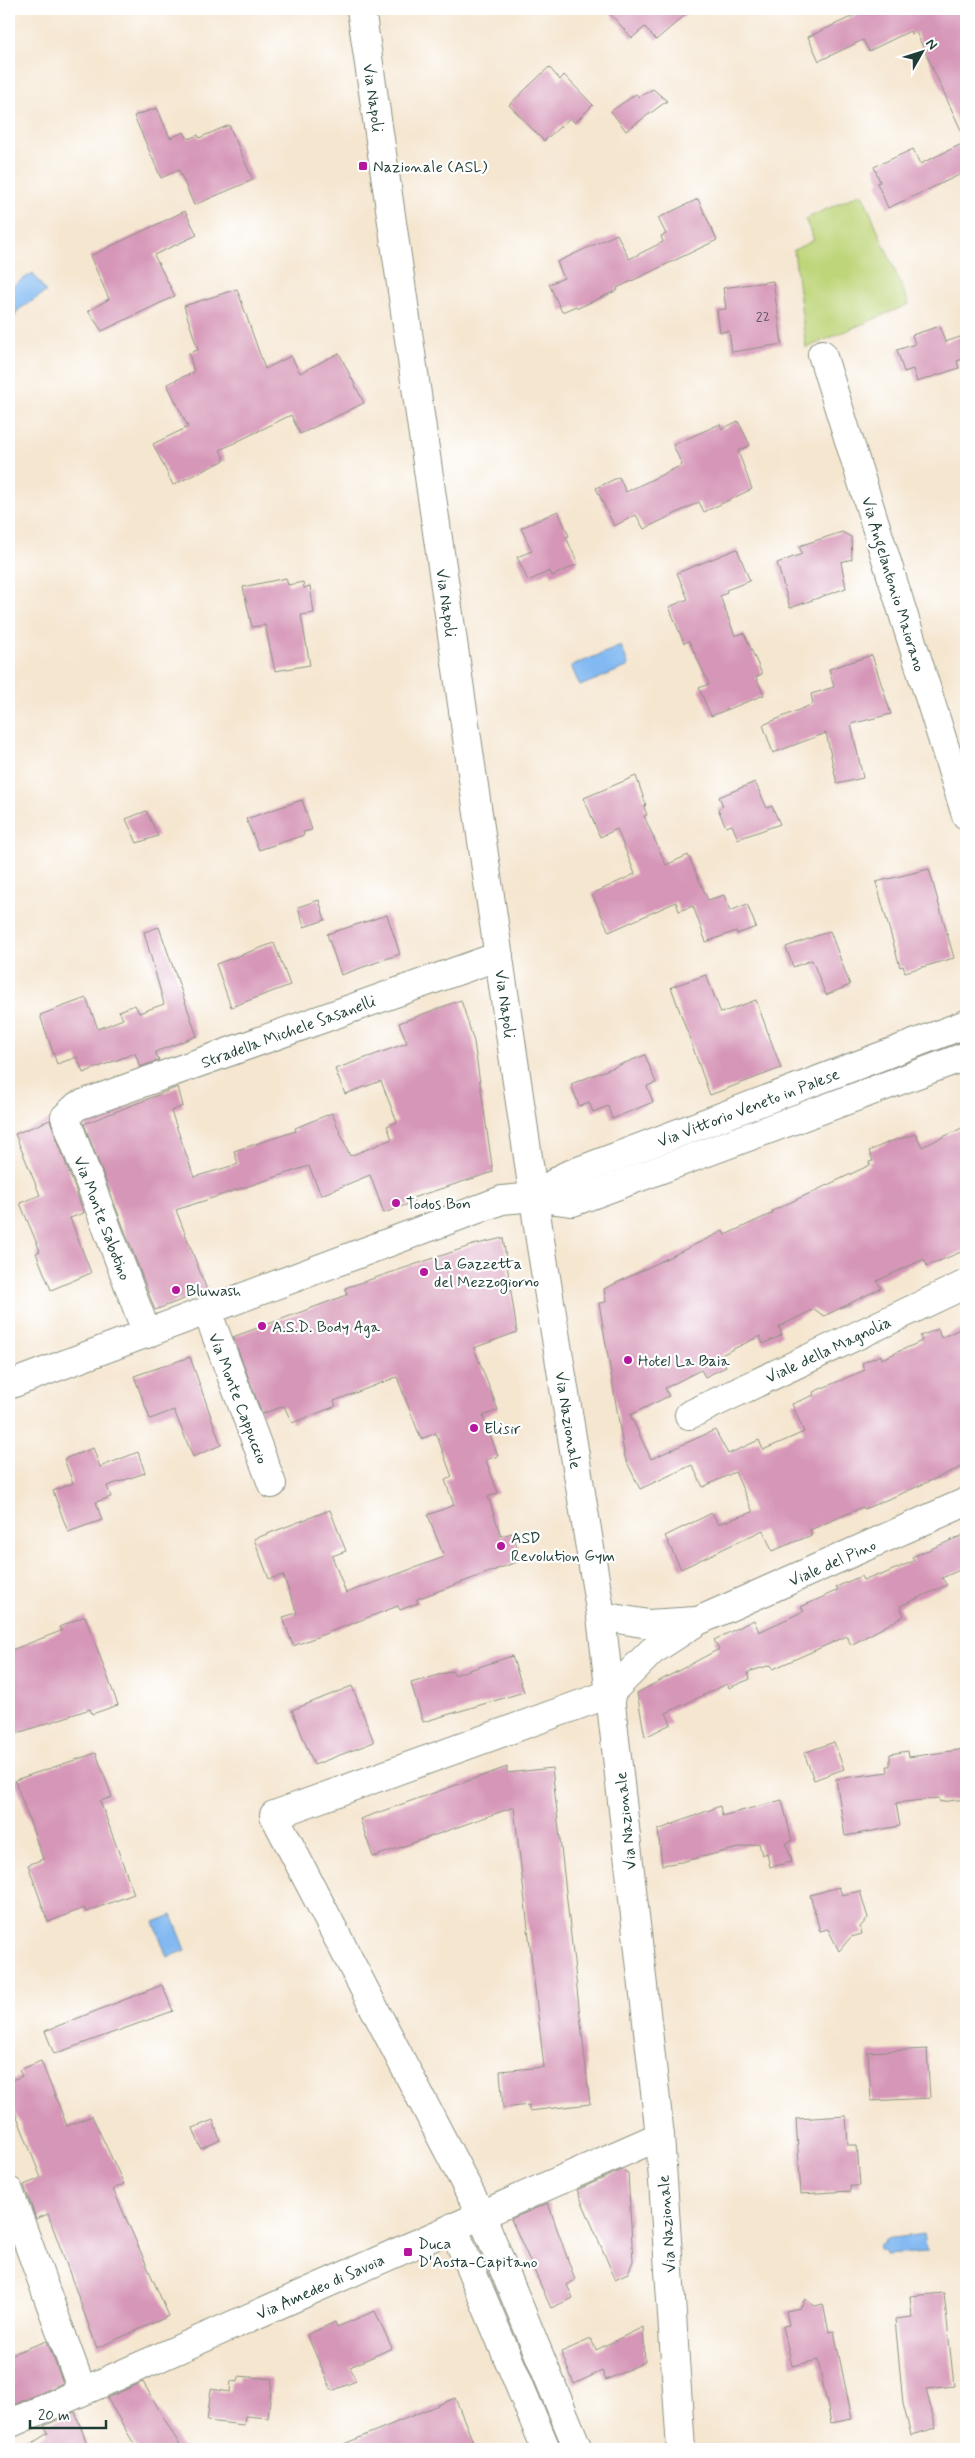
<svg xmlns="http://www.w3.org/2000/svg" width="975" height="2458" font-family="Mynerve,sans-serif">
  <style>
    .green { fill: #bed579; stroke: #6e8956 }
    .water { fill: #82b9f2; stroke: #507b93 }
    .building { fill: #d696b7 }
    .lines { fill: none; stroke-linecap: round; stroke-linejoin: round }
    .minor-casing { stroke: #8a9282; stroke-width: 30 }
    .minor { stroke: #fff; stroke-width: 28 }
    .poi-dot { fill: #b5179e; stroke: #fff; stroke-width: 2 }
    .labels { text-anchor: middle; stroke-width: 4.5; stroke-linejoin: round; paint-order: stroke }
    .number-label { font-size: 14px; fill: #4d5355 }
    .street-label { font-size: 16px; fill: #1f3d34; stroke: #fff }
    .poi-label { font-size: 16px; fill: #1f3d34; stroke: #fff; text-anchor: start }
  </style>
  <rect width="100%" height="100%" fill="#fff"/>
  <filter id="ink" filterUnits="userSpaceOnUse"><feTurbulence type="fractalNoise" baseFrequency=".02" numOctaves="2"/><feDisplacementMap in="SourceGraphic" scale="10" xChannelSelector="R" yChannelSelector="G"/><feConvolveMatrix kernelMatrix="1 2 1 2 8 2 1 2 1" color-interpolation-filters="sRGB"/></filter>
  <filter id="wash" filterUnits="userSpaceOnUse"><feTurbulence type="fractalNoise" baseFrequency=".0096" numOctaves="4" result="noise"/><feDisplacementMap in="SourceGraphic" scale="20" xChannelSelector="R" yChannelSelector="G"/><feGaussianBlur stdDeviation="1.12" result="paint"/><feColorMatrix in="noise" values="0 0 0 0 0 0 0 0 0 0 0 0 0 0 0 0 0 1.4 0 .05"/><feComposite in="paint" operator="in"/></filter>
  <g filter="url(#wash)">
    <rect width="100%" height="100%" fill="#f5e6d0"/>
    <!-- green -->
    <polygon class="green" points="862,193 909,304 806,348 794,250 814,240 805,219"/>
    <!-- water -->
    <g class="water">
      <polygon points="33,273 46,292 18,310 14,318 9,321 9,288"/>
      <polygon points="621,646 629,666 580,686 571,666"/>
      <polygon points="172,1915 186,1950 167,1957 154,1922"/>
      <polygon points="924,2234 927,2252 885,2255 885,2251 880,2251 878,2247 885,2242 885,2239"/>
    </g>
    <g id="blocks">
      <!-- building -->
      <g class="building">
        <polygon points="606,9 692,9 656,40 645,27 632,38"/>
        <polygon points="868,9 966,9 966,141 916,32 911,34 910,31 869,51 863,40 819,61 808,37"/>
        <polygon points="549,67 560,80 564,75 593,105 575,123 570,118 544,141 509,105"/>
        <polygon points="653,89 667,101 626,131 611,111 636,94 639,97"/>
        <polygon points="157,108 170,138 184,132 188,139 198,135 199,138 229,125 253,180 194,205 179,170 161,178 134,116"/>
        <polygon points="966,142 966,172 888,208 877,183 880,182 874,167 913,149 920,164"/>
        <polygon points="698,199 717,240 617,288 618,290 578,308 576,306 562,312 549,284 564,278 557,262 617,234 629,259 663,242 661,236 666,234 658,218"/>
        <polygon points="185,211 197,235 154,255 175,296 102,331 88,311 109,299 90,256"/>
        <polygon points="773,281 782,344 732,352 729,331 720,332 717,310 726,309 723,288"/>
        <polygon points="237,289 265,369 291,356 300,373 339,353 364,403 300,434 291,415 220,450 225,460 173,485 153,444 188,427 167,384 194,372 189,353 198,350 184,306"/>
        <polygon points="940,326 945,342 966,335 966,358 957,361 959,368 917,382 913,369 904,372 897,350 915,344 912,335"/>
        <polygon points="738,421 750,445 738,451 752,489 704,512 699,502 644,529 636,515 614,526 596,488 619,477 626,492 682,465 673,445 720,424 722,429"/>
        <polygon points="558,511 569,536 566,537 578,564 552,576 550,571 528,581 517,557 532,551 521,528"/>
        <polygon points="842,532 851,537 852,559 841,562 846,588 790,608 777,563 802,554 799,546"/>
        <polygon points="737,549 750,581 726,590 727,593 720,596 735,636 744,633 762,674 756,677 764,695 711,716 699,688 709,684 689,641 684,643 669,607 688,599 677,573"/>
        <polygon points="286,578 288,585 303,582 304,588 310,586 314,613 301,615 310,665 275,671 265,625 252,627 243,587"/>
        <polygon points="872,655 891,714 851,724 863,778 837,784 826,733 773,753 763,725 813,704 811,694 834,687 829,669"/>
        <polygon points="636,776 646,805 644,807 647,815 644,816 666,865 688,855 708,900 724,895 730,911 747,904 756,927 737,934 736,931 706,942 693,906 679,911 676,902 609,932 592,894 635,874 617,829 600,837 584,798"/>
        <polygon points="755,782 767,808 772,806 780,824 738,839 732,825 726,827 718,809 723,806 719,797"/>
        <polygon points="302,800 312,830 303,832 304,835 259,850 246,819"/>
        <polygon points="146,811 158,836 137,843 126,819"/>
        <polygon points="929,869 954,958 905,972 903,966 900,967 876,882"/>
        <polygon points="319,900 325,920 304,927 298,907"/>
        <polygon points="387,915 400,954 341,975 327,934"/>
        <polygon points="159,927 197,1036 155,1052 159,1060 140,1067 135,1053 83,1073 77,1057 57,1064 40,1015 86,998 98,1029 123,1019 119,1011 135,1005 139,1013 164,1004 144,932"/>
        <polygon points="830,931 850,985 826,995 812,960 793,967 786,947"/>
        <polygon points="274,943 290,985 231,1007 216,964"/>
        <polygon points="706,975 721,1013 756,1000 781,1068 710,1095 671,987"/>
        <polygon points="461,1000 474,1042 493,1172 412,1198 414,1202 384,1213 370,1175 321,1195 309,1166 176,1210 207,1290 155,1310 84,1124 178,1087 183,1106 171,1111 194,1177 238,1164 234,1151 296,1131 295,1128 332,1113 350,1156 392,1139 387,1126 397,1122 381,1081 345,1094 335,1069 407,1043 399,1023"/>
        <polygon points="645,1055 656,1083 647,1086 653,1102 612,1119 608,1106 593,1112 589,1102 579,1106 571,1084"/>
        <polygon points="50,1120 84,1213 70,1218 91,1273 51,1290 36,1253 40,1251 20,1203 40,1195 15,1134"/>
        <polygon points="966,1126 966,1250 927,1266 924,1259 877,1281 881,1288 824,1316 814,1309 779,1327 782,1335 763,1344 760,1336 721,1355 726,1367 705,1377 701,1370 665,1388 669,1396 630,1415 651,1459 715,1430 728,1454 759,1440 763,1450 804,1432 792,1404 814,1395 813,1392 865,1370 862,1363 881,1355 882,1359 922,1341 920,1336 938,1329 941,1338 966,1326 966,1465 903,1493 864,1509 863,1507 810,1530 812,1535 772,1551 763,1530 681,1569 665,1536 712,1513 718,1524 753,1512 735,1472 703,1487 692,1465 640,1489 625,1458 599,1303 606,1302 604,1289 723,1231 725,1235 773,1213 772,1211 870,1165 869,1162 873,1161 869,1151 889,1142 916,1134 922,1147"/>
        <polygon points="503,1238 517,1332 474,1348 498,1410 483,1416 498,1456 486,1460 498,1493 488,1497 501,1536 512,1533 522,1560 417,1599 418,1603 400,1610 398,1606 293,1646 283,1617 297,1613 283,1575 269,1579 254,1539 330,1510 346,1551 332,1556 346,1593 444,1557 428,1515 454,1505 445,1480 452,1477 436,1433 421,1439 397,1377 334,1401 336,1406 292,1423 284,1406 262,1414 233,1337 347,1295 345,1288 473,1245"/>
        <polygon points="190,1357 221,1445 193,1457 174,1410 150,1419 134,1376"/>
        <polygon points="93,1448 100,1467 138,1452 145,1473 107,1486 111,1497 96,1502 102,1520 68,1532 53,1491 73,1483 64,1459"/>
        <polygon points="966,1534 966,1567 942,1578 947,1585 900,1606 904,1616 851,1645 847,1636 773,1669 771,1665 748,1672 750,1679 729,1688 727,1684 666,1713 671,1724 645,1737 637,1693 719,1649 714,1640 754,1620 759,1632 804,1611 801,1607 838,1590 836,1587 861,1576 863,1580 878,1574 879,1576 914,1561 912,1557"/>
        <polygon points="85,1616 118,1705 92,1714 90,1709 9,1736 9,1651 61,1631 59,1627"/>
        <polygon points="512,1656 524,1692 423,1722 411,1683 452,1671 454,1675"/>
        <polygon points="352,1686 374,1742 314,1765 292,1710"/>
        <polygon points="834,1742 844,1769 814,1780 804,1753"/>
        <polygon points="966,1749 966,1799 940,1802 939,1798 896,1803 900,1826 845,1836 836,1779 888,1772 887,1766 890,1766 890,1754 908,1751 909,1757"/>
        <polygon points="96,1753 112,1797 100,1801 134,1894 86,1912 84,1908 48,1922 28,1865 43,1859 15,1780"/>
        <polygon points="507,1767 507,1773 552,1768 590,2104 529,2111 529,2105 503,2108 500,2071 544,2067 514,1807 373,1857 360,1819"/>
        <polygon points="782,1800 792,1841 786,1843 792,1862 770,1867 767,1853 762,1855 759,1843 681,1862 662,1865 658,1830 720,1806 722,1816"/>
        <polygon points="839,1887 842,1895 860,1891 868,1918 860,1927 862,1934 851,1937 839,1951 828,1929 820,1931 810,1895"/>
        <polygon points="162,1985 173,2011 54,2054 45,2031"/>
        <polygon points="927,2049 930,2098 871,2101 868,2052"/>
        <polygon points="41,2061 67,2126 92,2116 124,2184 113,2189 169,2316 97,2348 48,2214 36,2219 24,2185 41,2178 9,2096 9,2081 22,2076 19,2070"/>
        <polygon points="846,2116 848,2145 857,2145 860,2186 850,2186 851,2191 801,2194 796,2119"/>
        <polygon points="213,2120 220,2140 201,2149 193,2128"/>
        <polygon points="622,2170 628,2173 633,2261 628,2273 615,2279 577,2190"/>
        <polygon points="548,2203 575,2280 567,2285 573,2298 551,2308 511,2219"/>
        <polygon points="944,2293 954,2386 926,2389 936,2428 911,2435 903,2404 895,2319 912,2317 910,2296"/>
        <polygon points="805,2299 815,2306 823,2304 829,2332 834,2331 852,2419 831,2423 818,2360 792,2366 783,2326 789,2325 786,2311 800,2308"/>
        <polygon points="375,2311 392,2348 350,2367 356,2381 332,2391 307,2335 335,2322 337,2327"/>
        <polygon points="643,2327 645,2362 606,2380 602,2371 574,2384 561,2352 591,2339 596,2350"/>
        <polygon points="47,2341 63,2383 9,2407 9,2355"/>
        <polygon points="239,2376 272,2379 268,2418 245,2416 244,2425 207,2421 211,2389 230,2392 231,2381 238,2382"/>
        <polygon points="143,2382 161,2413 182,2449 137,2449 107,2398"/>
        <polygon points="455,2398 476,2449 332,2449"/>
        <polygon points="75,2412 87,2444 77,2449 23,2449 48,2433 44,2426"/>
      </g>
    </g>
  </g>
  <g filter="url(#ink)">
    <use href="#blocks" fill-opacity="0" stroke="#8a9282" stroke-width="1"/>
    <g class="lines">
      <!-- minor casing -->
      <g class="minor-casing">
        <g id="minor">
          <polyline points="361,9 540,1240 601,1616 660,2136 681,2449"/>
          <polyline points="822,354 966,815"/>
          <polyline points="534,1197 565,1176 966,1024"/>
          <polyline points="207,1311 272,1484"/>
          <polyline points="147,1334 65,1117 77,1106 499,956"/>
          <polyline points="9,1385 502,1200 534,1197 573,1202 966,1056"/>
          <polyline points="689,1415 966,1284"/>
          <polyline points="601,1616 648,1624 696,1621"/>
          <polyline points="9,2191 82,2390"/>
          <polyline points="453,2227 546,2449"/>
          <polyline points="9,2424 660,2136"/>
          <polyline points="578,2449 481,2214 274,1815 609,1694 652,1651 698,1621 966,1502"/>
        </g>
      </g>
      <!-- minor -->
      <use href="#minor" class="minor"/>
    </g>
  </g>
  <!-- markers -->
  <g class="poi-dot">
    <rect x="358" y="161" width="10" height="10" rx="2.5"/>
    <circle cx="396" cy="1203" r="5"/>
    <circle cx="424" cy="1272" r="5"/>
    <circle cx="176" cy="1290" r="5"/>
    <circle cx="262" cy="1326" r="5"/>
    <circle cx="628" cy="1360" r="5"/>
    <circle cx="474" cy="1428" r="5"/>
    <circle cx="501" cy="1546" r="5"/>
    <rect x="403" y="2247" width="10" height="10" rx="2.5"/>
  </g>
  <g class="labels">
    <!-- number labels -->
    <g class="number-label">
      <text x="763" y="321">22</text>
    </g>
    <!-- street labels -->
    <g class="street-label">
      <text transform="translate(374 98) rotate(82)" y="6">Via Napoli</text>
      <text transform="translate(894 584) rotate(73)" y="6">Via Angelantonio Maiorano</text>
      <text transform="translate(447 603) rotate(82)" y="6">Via Napoli</text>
      <text transform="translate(506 1004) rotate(82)" y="6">Via Napoli</text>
      <text transform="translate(288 1031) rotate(-20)" y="6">Stradella Michele Sasanelli</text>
      <text transform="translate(748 1107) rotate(-21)" y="6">Via Vittorio Veneto in Palese</text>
      <text transform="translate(103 1218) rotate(69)" y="6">Via Monte Sabotino</text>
      <text transform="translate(828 1349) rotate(-25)" y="6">Viale della Magnolia</text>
      <text transform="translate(239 1398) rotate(69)" y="6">Via Monte Cappuccio</text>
      <text transform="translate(569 1420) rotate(81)" y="6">Via Nazionale</text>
      <text transform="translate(832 1562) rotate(-24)" y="6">Viale del Pino</text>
      <text transform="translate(625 1821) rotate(-96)" y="6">Via Nazionale</text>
      <text transform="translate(666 2224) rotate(-94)" y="6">Via Nazionale</text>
      <text transform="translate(320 2286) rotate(-24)" y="6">Via Amedeo di Savoia</text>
    </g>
    <!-- poi labels -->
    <g class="poi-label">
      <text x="373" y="172">Nazionale (ASL)</text>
      <text x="406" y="1209">Todos Bon</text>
      <text x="434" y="1269">La Gazzetta<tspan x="434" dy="18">del Mezzogiorno</tspan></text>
      <text x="186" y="1296">Bluwash</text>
      <text x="272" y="1332">A.S.D. Body Aga</text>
      <text x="638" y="1366">Hotel La Baia</text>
      <text x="484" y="1434">Elisir</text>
      <text x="511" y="1543">ASD<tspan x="511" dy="18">Revolution Gym</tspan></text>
      <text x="418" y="2249">Duca<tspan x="418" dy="18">D'Aosta-Capitano</tspan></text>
    </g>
  </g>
  <!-- margin -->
  <rect width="975" height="2458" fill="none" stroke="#fff" stroke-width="30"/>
  <!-- north arrow -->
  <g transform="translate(922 52) rotate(51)" stroke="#ffffff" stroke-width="4" paint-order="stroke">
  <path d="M0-4L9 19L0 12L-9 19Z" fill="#1f3d34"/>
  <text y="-8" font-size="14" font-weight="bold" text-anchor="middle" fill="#1f3d34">N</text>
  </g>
  <!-- scale -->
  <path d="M30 2420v8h76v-8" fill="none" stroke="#1f3d34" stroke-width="2.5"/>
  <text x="38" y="2420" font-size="15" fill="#1f3d34" stroke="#ffffff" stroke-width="4" paint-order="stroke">20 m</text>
</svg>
